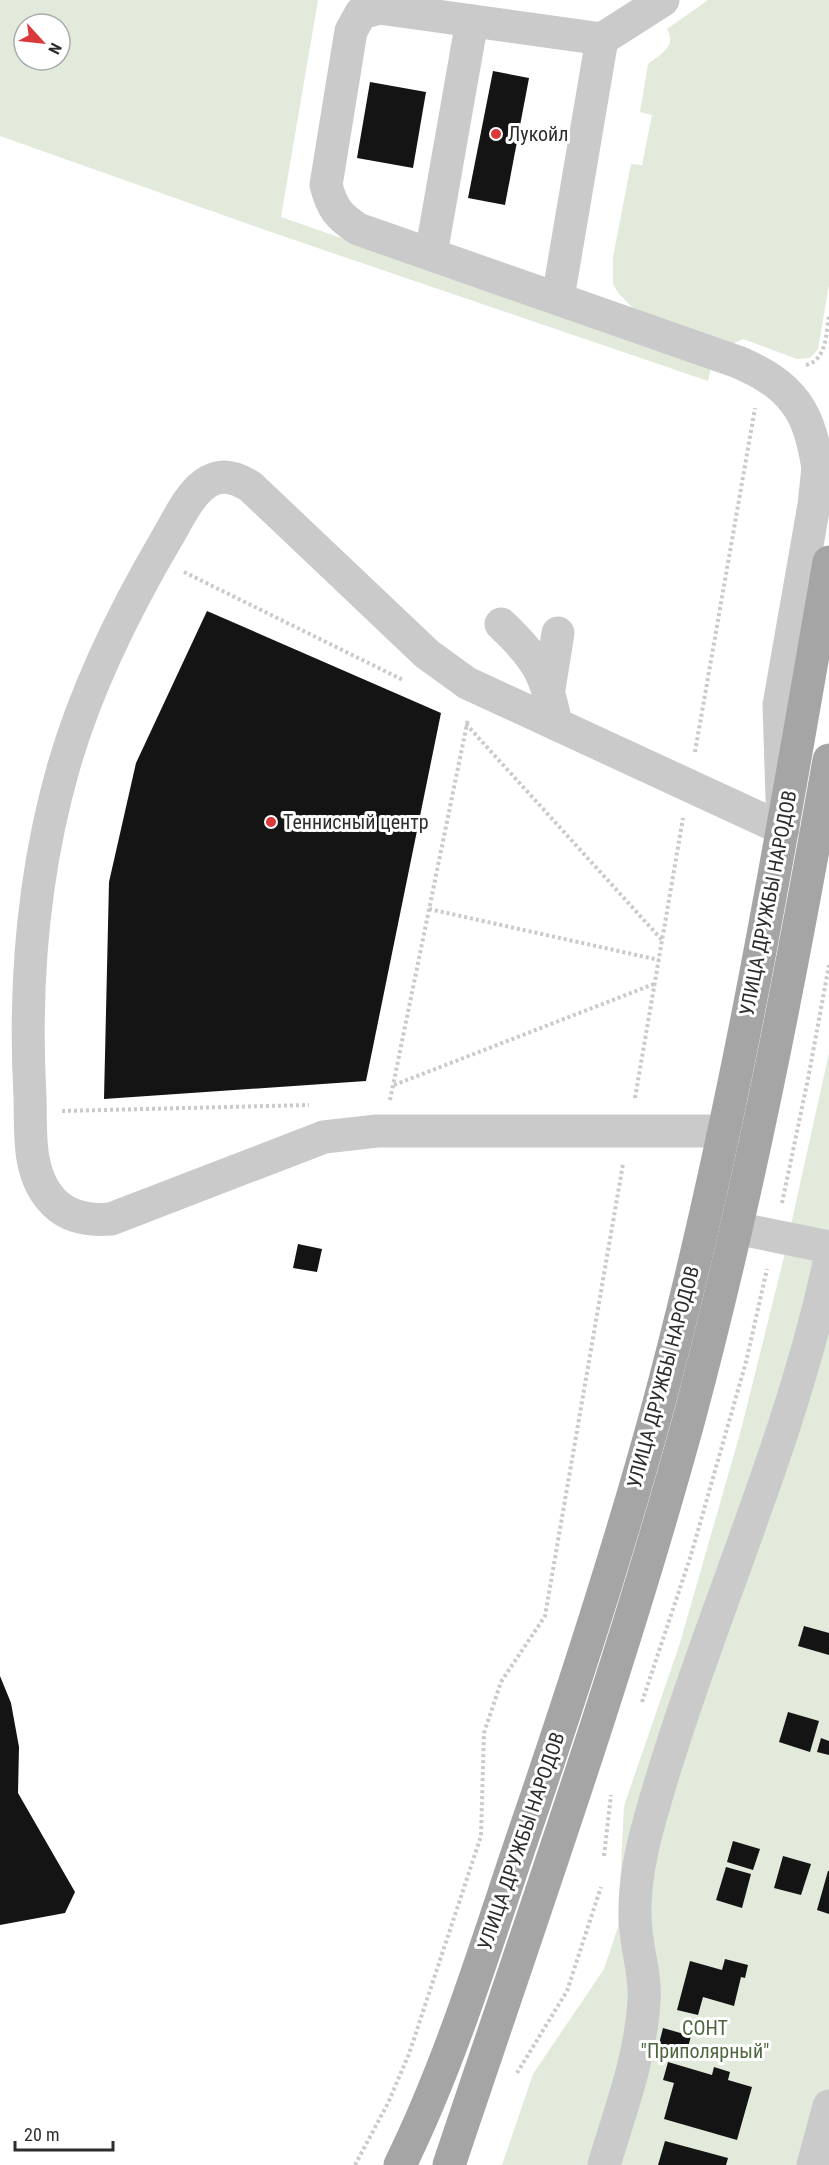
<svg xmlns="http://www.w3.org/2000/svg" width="829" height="2165" font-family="'Roboto Condensed',sans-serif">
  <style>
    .green { fill: #e2eadb; fill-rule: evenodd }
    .building { fill: #141414 }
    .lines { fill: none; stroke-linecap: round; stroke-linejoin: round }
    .path { stroke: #cacaca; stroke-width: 4; stroke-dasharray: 3 3; stroke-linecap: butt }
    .minor { stroke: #cacaca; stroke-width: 33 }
    .major { stroke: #a5a5a5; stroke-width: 33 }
    .poi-dot { fill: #db383b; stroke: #fff; stroke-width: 2 }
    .labels { text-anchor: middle; stroke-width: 6; stroke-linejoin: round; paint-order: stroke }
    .poi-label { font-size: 20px; fill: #2d2d2d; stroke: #fff; text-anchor: start }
    .street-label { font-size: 20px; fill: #2d2d2d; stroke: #fff }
    .park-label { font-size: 20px; fill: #4e663d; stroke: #fff }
  </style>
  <rect width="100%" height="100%" fill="#fff"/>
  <!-- green -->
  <g class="green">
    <path d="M0,0H318L281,217L711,367L708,381L265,230L0,136ZM24,24H60V60H24Z"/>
    <path d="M708,0H829V285L818,349L810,358L797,359L743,339L733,344L633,308L619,294L613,284V257L631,164L642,165L652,115L640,112L648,64C661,54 677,46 667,29Z"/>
    <polygon points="829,1053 829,2165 502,2165 533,2074 604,1969 618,1927 624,1806 680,1643 741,1430 783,1261"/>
  </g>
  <!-- building -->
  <g class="building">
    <polygon points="493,71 529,78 505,205 468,198"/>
    <polygon points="370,82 426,92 413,168 357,158"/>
    <polygon points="207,611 441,713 366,1081 104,1099 109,882 136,763"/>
    <polygon points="298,1244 322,1249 317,1272 293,1268"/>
    <polygon points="804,1626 829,1633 829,1655 798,1646"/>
    <polygon points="0,1676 11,1703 19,1747 18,1793 75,1892 65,1913 0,1925"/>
    <polygon points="788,1712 819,1721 810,1752 779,1742"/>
    <polygon points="821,1738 829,1741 829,1755 817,1752"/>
    <polygon points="733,1841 760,1849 753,1870 727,1862"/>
    <polygon points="783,1856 811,1864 801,1895 774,1888"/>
    <polygon points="726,1867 751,1874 742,1908 716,1900"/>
    <polygon points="828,1871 829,1871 829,1914 817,1910"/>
    <polygon points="725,1959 748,1965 745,1978 741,1977 734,2006 703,1997 698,2015 677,2010 690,1961 722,1970"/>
    <polygon points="663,2028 691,2036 687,2051 659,2044"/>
    <polygon points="668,2062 712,2075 714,2067 730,2072 728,2080 752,2087 737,2140 664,2119 674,2083 663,2080"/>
    <polygon points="665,2141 728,2158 726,2165 658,2165"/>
  </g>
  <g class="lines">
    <!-- path -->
    <g class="path">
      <path d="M806,365C827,360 826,333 829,315"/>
      <polyline points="184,572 403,680"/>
      <polyline points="466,724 662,940"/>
      <polyline points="695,752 755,408"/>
      <polyline points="429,909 659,960"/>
      <polyline points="394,1085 654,984"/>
      <polyline points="635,1098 683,818"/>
      <polyline points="390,1100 468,719"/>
      <polyline points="62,1111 309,1105"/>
      <polyline points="782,1203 808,1079 829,965"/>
      <polyline points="642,1702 691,1555 746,1362 767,1269"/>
      <polyline points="604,1856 611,1795"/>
      <polyline points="517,2073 567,1991 601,1887"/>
      <polyline points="355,2165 388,2103 409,2054 481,1836 484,1733 501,1682 545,1616 623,1164"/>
    </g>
    <!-- minor -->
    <g class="minor">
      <path d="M663,0L602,39L379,8L361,13L351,31L326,185C332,208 338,216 358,229L738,362C804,390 812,422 821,489"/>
      <polyline points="431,254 472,21"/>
      <polyline points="558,298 602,39"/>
      <path d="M501,624C538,659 546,674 556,724"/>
      <polyline points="549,689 558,633"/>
      <path d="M722,1131H377L324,1137L111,1219C87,1221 65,1217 50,1198C27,1171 31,1130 30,1097C24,988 33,875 63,769C86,688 124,611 167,538C186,506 205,456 251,487L427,654L467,683L783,829L779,705L814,505L818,467"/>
      <polyline points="736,1228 829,1247"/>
      <path d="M604,2165C620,2111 641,2057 644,2001C646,1978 638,1953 636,1931C632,1895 640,1854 650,1819C702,1632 788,1454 829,1263"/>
      <polyline points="813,2165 829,2106"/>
    </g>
    <!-- major -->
    <g class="major">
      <path d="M400,2165C455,2053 490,1931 531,1813C576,1681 619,1549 656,1414C732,1134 780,847 829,562"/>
      <path d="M449,2165C532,1917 620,1671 689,1419C747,1202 790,982 829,760"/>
    </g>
  </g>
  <!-- markers -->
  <g class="poi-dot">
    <circle cx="496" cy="134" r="6"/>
    <circle cx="271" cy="822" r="6"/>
  </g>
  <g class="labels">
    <!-- poi labels -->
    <g class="poi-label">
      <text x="508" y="141">Лукойл</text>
      <text x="283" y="829">Теннисный центр</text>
    </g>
    <!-- street labels -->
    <g class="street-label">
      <text transform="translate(768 903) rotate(-79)" y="7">УЛИЦА ДРУЖБЫ НАРОДОВ</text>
      <text transform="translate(663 1377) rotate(-75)" y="7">УЛИЦА ДРУЖБЫ НАРОДОВ</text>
      <text transform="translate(521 1841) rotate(-71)" y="7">УЛИЦА ДРУЖБЫ НАРОДОВ</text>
    </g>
    <!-- park labels -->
    <g class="park-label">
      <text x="705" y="2035">СОНТ<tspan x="705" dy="23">"Приполярный"</tspan></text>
    </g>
  </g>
  <!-- north arrow -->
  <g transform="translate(42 42) rotate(117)"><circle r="28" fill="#ffffff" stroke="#ababab" stroke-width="1.5"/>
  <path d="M0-4.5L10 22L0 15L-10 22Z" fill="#db383b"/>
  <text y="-9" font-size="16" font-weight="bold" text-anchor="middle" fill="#2d2d2d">N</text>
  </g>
  <!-- scale -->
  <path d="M15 2141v9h98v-9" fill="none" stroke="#2d2d2d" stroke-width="3"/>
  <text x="24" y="2141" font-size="18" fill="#2d2d2d" stroke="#ffffff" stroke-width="4.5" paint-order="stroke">20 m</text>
</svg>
